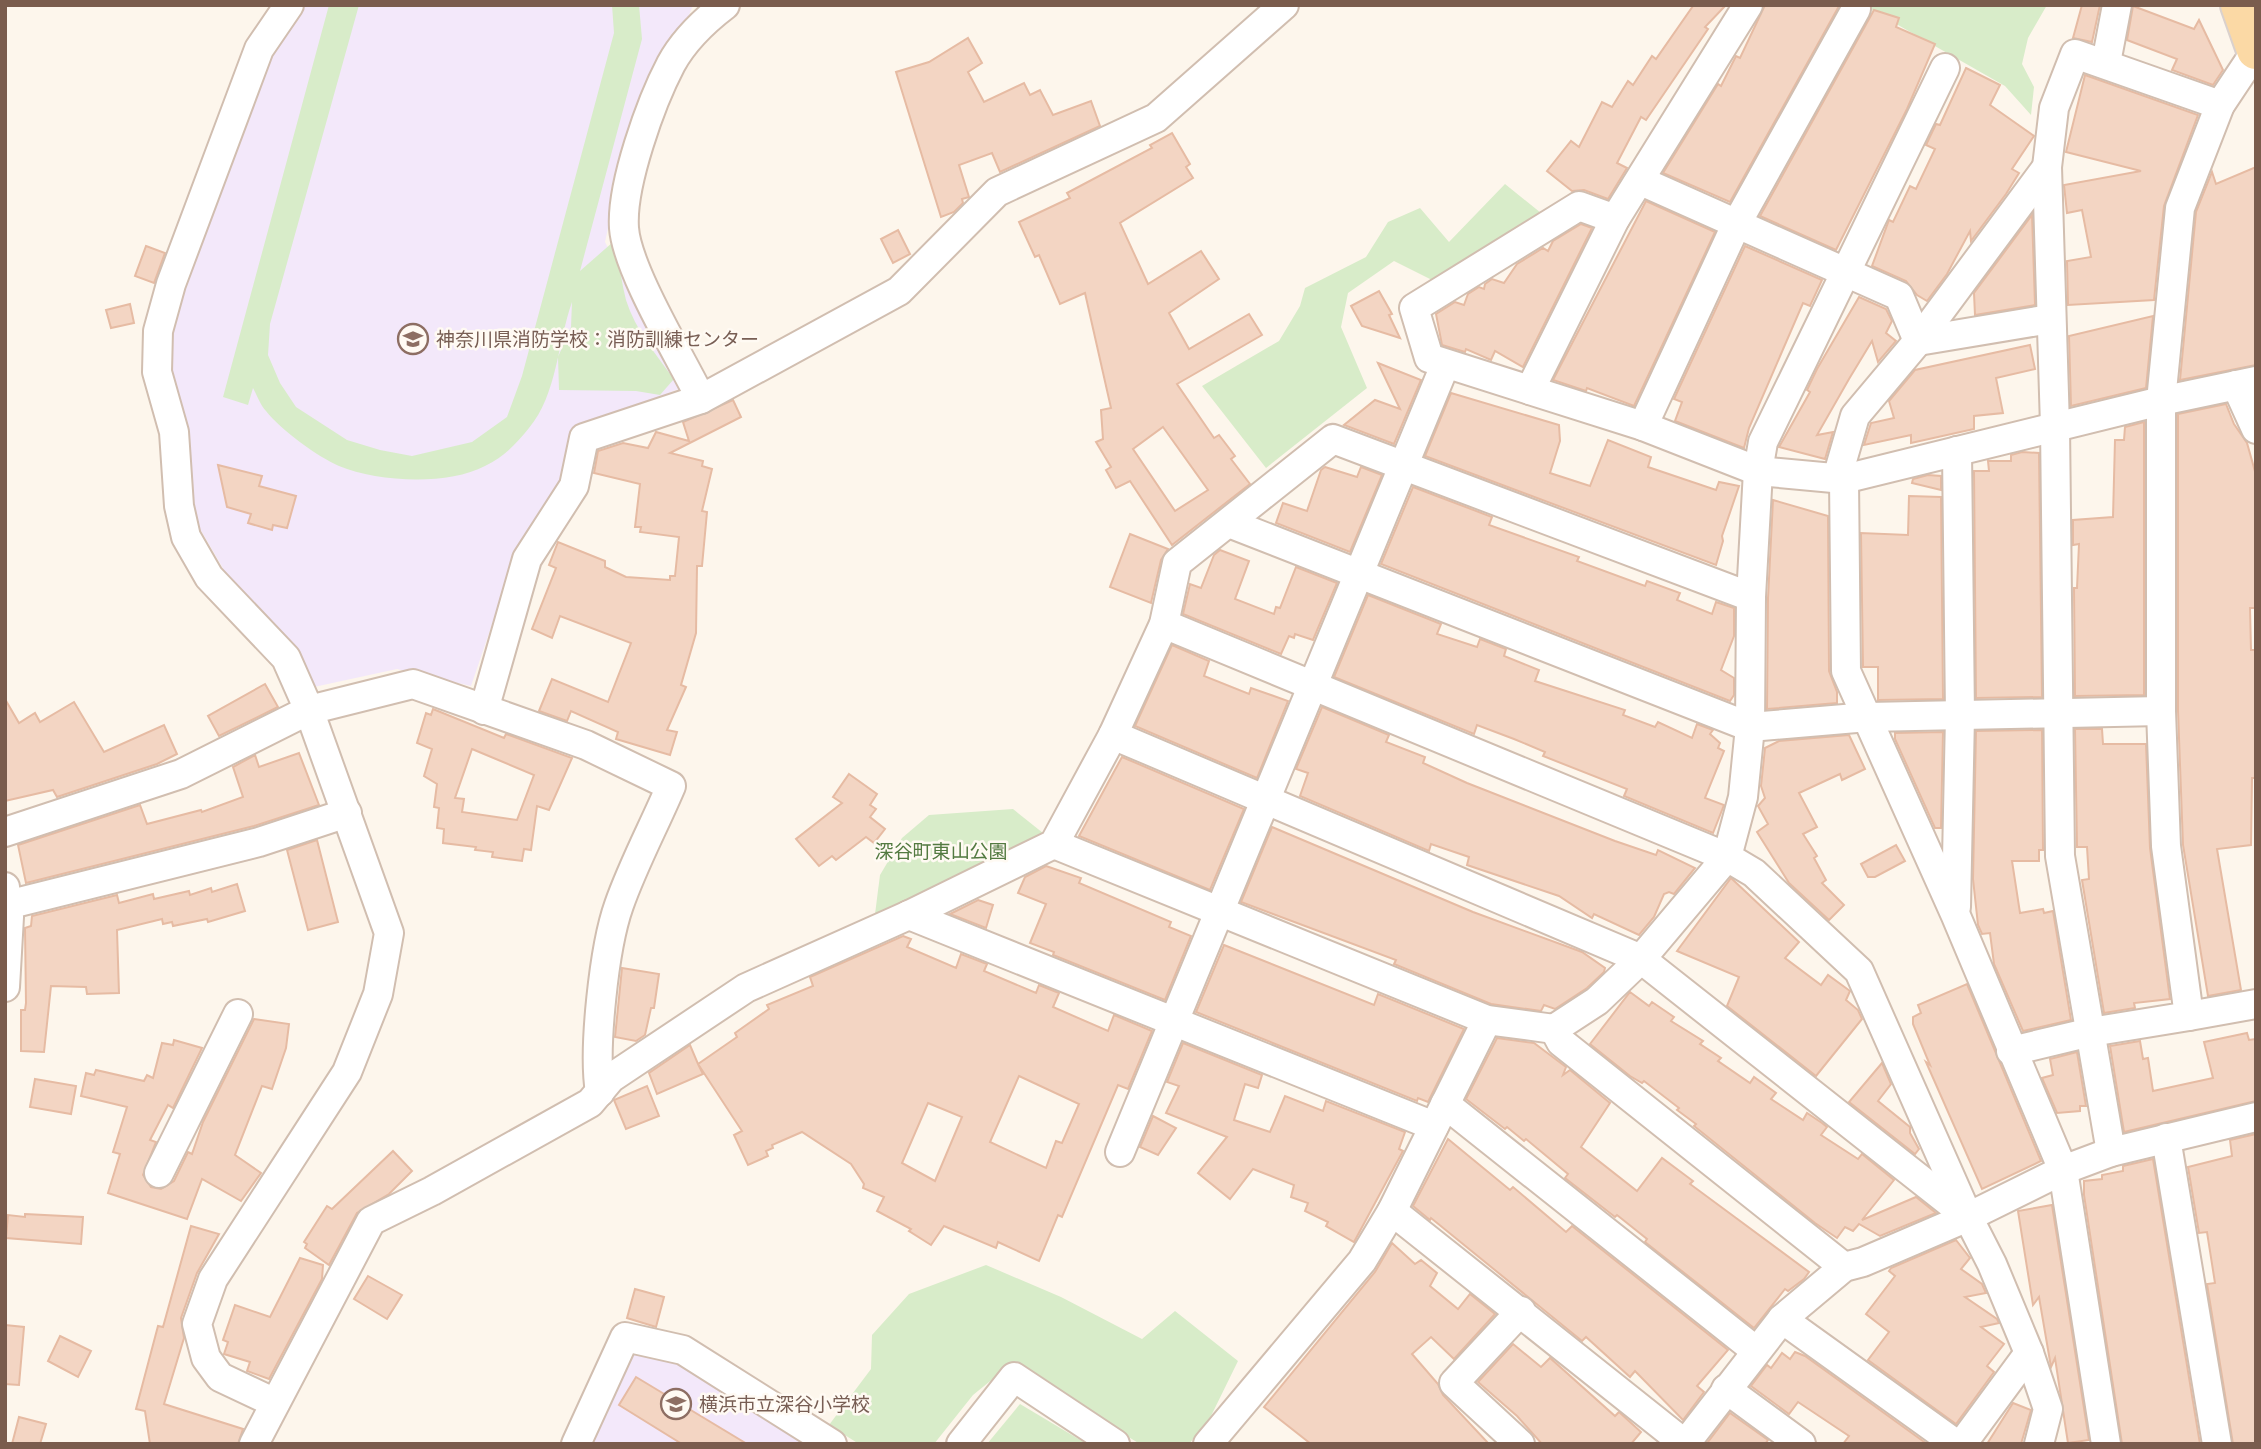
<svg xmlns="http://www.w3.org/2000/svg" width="2261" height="1449" font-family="'PT Sans','Noto Sans JP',sans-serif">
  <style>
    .education { fill: #f3e8fa }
    .green { fill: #d8ecc9 }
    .building { fill: #f3d5c3; stroke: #e6bba3; stroke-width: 2; fill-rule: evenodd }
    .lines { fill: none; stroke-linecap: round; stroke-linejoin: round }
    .minor-casing { stroke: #d1beb0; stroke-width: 32 }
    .primary-casing { stroke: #dad1cd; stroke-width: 42 }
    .minor { stroke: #fff; stroke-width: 28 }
    .primary { stroke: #fbd9a5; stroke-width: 38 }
    .labels { text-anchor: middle; stroke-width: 5; stroke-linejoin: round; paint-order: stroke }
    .education-label { font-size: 19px; fill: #785e54; stroke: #fffaf3; text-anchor: start }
    .park-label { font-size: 19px; fill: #537a41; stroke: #fffaf3 }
  </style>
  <rect width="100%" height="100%" fill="#fdf6ec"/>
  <!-- education -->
  <g class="education">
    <polygon points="303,5 693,5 614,201 605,242 644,318 686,386 576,430 564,475 517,551 471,686 397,669 314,687 238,594 186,505 167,356 172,323 241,127 279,37"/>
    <polygon points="643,1350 688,1364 814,1444 583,1444 623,1355"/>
  </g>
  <!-- green -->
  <g class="green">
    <path d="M329,5H359L270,324L268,355L280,383L296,407L347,440L380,450L412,456L472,442L507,417L522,376L614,33L612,5H639L642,39L580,271L613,242C620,263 621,281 626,300C635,329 656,355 674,379L660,395L636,391L559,390L558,357L571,327L572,302C558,341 557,395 529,428C516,444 504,457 485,466C447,486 378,482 339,466C318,457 280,429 266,411C260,405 257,395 253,388L248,405L223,397Z"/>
    <polygon points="1863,5 2047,5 2028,38 2022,64 2034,87 2031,115 2005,86"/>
    <polygon points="1505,184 1541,213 1432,280 1394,261 1348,293 1341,327 1367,388 1266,468 1202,386 1279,341 1300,306 1305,288 1366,257 1388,222 1420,208 1449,242"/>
    <polygon points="1013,809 1048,837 874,922 880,875 902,838 929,815"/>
    <polygon points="986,1265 1061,1297 1142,1339 1175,1311 1238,1361 1211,1416 1189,1444 1140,1444 1010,1365 973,1395 934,1444 859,1444 829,1425 871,1369 872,1335 909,1294"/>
    <polygon points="1020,1404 1087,1444 987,1444"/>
  </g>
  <!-- building -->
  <g class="building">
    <polygon points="1726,5 1705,27 1708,29 1646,120 1641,117 1617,163 1627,168 1608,199 1584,190 1572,191 1547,171 1571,141 1579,147 1602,102 1612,107 1628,81 1633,85 1652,56 1656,59 1693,6"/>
    <polygon points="1765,5 1839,6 1730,202 1663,173 1718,84 1721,86 1736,56 1740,58"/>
    <polygon points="2082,5 2100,5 2092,42 2073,38"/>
    <polygon points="2133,6 2194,29 2199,20 2223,70 2213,85 2172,70 2177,59 2127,40"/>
    <polygon points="1874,10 1899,18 1896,27 1935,44 1907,109 1836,250 1760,216"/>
    <polygon points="968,38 982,63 968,72 984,102 1024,83 1030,95 1040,90 1053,115 1091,101 1100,126 1000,172 992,153 959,165 969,197 962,199 963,203 954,212 941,217 896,72 929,62"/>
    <polygon points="1966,68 2000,85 1990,105 2034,136 2012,169 2019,173 2006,194 1971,241 1970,231 1947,274 1927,301 1917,295 1906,281 1872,266 1889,220 1893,222 1910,186 1916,189 1935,149 1926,145 1936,124 1940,125"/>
    <polygon points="2085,75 2198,115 2164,206 2154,300 2068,305 2067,261 2091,257 2082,210 2067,213 2064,185 2141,171 2066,152"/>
    <path d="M1172,133L1190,164L1186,167L1193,178L1120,223L1148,284L1201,251L1219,279L1169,313L1189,349L1249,314L1262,335L1177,384L1214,438L1219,435L1235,456L1231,459L1250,484L1172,545L1130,481L1116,488L1106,470L1111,467L1096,442L1103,439L1101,410L1111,408L1085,293L1060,304L1039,255L1035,257L1019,222L1070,198L1067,193L1152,148L1150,145ZM1163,427L1208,490L1175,511L1133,449Z"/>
    <polygon points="2256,167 2256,365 2180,380 2196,212 2212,172 2216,184"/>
    <polygon points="1646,201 1715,232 1634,406 1587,388 1586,391 1553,380"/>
    <polygon points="2032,215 2035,305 1975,315 1974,293"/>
    <polygon points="1581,224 1592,228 1523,367 1495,351 1491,360 1466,349 1465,352 1442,345 1436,314 1455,302 1464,305 1468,294 1479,287 1484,289 1485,284 1492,279 1504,283 1517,264 1543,248 1548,251 1553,241"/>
    <polygon points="898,230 910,254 893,263 881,239"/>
    <polygon points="146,246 165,253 154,283 135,276"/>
    <polygon points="1745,246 1822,280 1810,306 1803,303 1749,428 1744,448 1675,421 1682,402 1674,399"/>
    <polygon points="1379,291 1392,314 1389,315 1400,338 1362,326 1351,306"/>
    <polygon points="1859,297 1886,309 1892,321 1886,333 1896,341 1878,362 1872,341 1849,379 1817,435 1833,432 1825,459 1779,447 1810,392 1807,390 1817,369"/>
    <polygon points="130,304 134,323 111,328 106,310"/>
    <polygon points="2153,316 2146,388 2071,406 2069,336"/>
    <polygon points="2030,345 2035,369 1996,378 2003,413 1974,416 1974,429 1911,443 1911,435 1864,445 1871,423 1894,418 1889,401 1915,370"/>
    <polygon points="1378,363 1421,380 1394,444 1344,425 1375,400 1400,409"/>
    <polygon points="1451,393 1559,425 1560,441 1550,473 1590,486 1608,440 1651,457 1648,467 1716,490 1719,482 1739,486 1722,536 1723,541 1716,565 1425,456"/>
    <polygon points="733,400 741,417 670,453 703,461 702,466 712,469 702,511 707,512 702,566 697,566 696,633 681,685 686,687 667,730 677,732 670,755 616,739 618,732 571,711 567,721 539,711 552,679 608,702 631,643 560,616 552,638 532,629 556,568 549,565 558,542 605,561 605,567 626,577 670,580 670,576 675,576 679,537 640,532 641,527 635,527 640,484 594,473 598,451 623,443 648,448 656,432 689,441 683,422"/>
    <polygon points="2226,404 2234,424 2247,443 2256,475 2256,608 2250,608 2251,650 2256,650 2256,778 2252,778 2251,845 2217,849 2241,990 2208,996 2183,845 2178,711 2178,414"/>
    <polygon points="2144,422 2144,695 2075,696 2074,588 2077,588 2079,544 2073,545 2073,520 2113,517 2115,440 2124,440 2125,427"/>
    <polygon points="2022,452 2039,453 2042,697 1976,698 1974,471 1989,471 1988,461 2011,461 2011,455"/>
    <polygon points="218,465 262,476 259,486 296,496 287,528 273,525 272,530 248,523 251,514 227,507"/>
    <polygon points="1325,467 1357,477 1361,467 1382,475 1350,552 1276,523 1283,503 1307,511 1321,470"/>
    <polygon points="1928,475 1941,476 1941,490 1912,483 1913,479"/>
    <polygon points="1413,487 1492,517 1489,525 1579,557 1577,561 1645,586 1647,581 1680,593 1677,600 1712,614 1716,602 1734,608 1734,636 1721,670 1734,678 1734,695 1730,701 1381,564"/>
    <polygon points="1909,496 1941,497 1943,699 1878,700 1878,667 1863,667 1861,533 1908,535"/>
    <polygon points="1773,500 1828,516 1829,671 1837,692 1837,703 1767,709 1768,598"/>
    <polygon points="1130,534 1168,549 1161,560 1151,603 1110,587"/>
    <polygon points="1220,550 1249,561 1235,599 1274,614 1276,607 1280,608 1296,567 1337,583 1313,640 1295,634 1294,638 1289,636 1281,654 1183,614 1190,584 1201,588 1214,555"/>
    <polygon points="1368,595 1441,624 1437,634 1477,647 1480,639 1506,649 1504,656 1539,670 1535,681 1625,710 1623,715 1655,727 1658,722 1692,738 1697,724 1713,730 1710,734 1720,743 1718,748 1724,751 1705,798 1724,805 1713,833 1624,796 1627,789 1543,756 1545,752 1514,739 1477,725 1474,734 1334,677"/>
    <polygon points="1172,645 1209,661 1204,676 1249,694 1251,688 1288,701 1257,778 1135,726"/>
    <polygon points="265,684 278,707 219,736 208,716"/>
    <polygon points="5,699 19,723 35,713 40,722 74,702 104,752 164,725 177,754 157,764 57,797 53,790 5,801"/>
    <polygon points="1322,707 1389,735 1386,742 1425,757 1423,763 1467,783 1615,841 1656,855 1658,850 1695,868 1674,894 1669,892 1664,894 1654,917 1639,935 1594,914 1592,918 1559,896 1467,865 1469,857 1431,844 1429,851 1300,796 1308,773 1296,769"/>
    <path d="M433,709L504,738L506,734L572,758L549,810L537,806L531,850L524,849L522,861L492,857L493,852L475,850L476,847L443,843L444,829L437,828L439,808L434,807L437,784L424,776L432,749L417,743L426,713L431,715ZM472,749L534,775L517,820L462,812L464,799L455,798Z"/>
    <polygon points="2075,729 2102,729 2103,744 2146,744 2150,848 2170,999 2134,1003 2135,1008 2104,1013 2082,880 2089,879 2087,847 2077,847"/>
    <polygon points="2042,730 2043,850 2039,850 2039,861 2012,861 2020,913 2043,909 2044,913 2053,911 2071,1020 2023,1031 1994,964 1990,933 1982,934 1978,925 1973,879 1976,731"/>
    <polygon points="1943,732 1941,828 1935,828 1895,739 1895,733"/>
    <polygon points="1849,735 1865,769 1842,780 1840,774 1799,793 1817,827 1803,834 1817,856 1814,858 1826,880 1822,883 1844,905 1829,920 1789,883 1757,832 1768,824 1758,806 1765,798 1761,786 1765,748 1779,741"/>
    <polygon points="299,753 319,805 254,826 26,883 18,845 140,805 147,824 201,810 202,812 243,797 233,767 255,755 259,767"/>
    <polygon points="1122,757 1244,809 1210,890 1079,836"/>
    <polygon points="849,774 877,794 870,805 876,809 870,817 885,829 874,843 866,837 836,860 832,856 819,866 796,839 842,803 833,797"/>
    <polygon points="1272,827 1473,912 1582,952 1605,968 1604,972 1587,988 1555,1009 1544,1005 1541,1011 1491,1004 1394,964 1396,960 1241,902"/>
    <polygon points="317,840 338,922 308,930 287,850"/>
    <polygon points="1896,845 1905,861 1875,877 1868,877 1861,864"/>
    <polygon points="1046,866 1081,878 1079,883 1171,922 1169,927 1191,936 1165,1000 1053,955 1054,952 1030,943 1046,904 1018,893 1025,877"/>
    <polygon points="1731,878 1799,942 1785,958 1821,985 1828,975 1850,991 1846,1000 1858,1010 1862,1019 1816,1076 1727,1006 1739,977 1677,951"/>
    <polygon points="237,884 245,911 208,922 207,919 173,926 172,922 163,924 162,919 117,930 119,993 87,994 86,987 51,986 44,1052 21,1051 21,1010 25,1010 26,1003 25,928 31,926 32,916 117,895 119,903 153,894 154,899 189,891 190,895 211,888 212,892"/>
    <polygon points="978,900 993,905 986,928 950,914"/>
    <path d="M903,936L911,939L907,947L956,968L961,954L987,964L984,971L1036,993L1039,985L1059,993L1053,1007L1108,1031L1114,1015L1152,1031L1128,1089L1118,1085L1062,1217L1058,1215L1039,1261L998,1242L996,1248L944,1226L931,1245L909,1231L911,1229L877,1211L884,1197L863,1188L864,1184L851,1164L802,1132L772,1145L773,1148L766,1151L768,1156L748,1165L734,1135L742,1131L698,1064L703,1074L657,1094L649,1073L690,1045L698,1064L737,1037L735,1033L769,1009L767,1005L813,986L810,977ZM1019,1076L1079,1104L1062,1143L1056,1141L1046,1168L990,1142ZM928,1103L962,1117L935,1181L902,1163Z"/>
    <polygon points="1224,945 1374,1005 1378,994 1464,1029 1428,1102 1418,1098 1417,1101 1196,1012"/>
    <polygon points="622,968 659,974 654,1008 651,1008 645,1035 636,1041 615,1037"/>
    <polygon points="1967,984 2041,1161 1982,1189 1926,1062 1930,1065 1913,1024 1913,1017 1921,1013 1918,1005"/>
    <polygon points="1630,992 1649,1006 1652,1002 1674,1017 1671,1021 1703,1041 1700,1044 1721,1058 1718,1061 1750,1083 1754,1077 1776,1093 1771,1099 1803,1120 1807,1113 1822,1123 1827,1127 1821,1135 1858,1159 1862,1154 1894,1180 1862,1220 1916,1197 1936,1213 1880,1236 1859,1224 1853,1231 1845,1227 1837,1238 1815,1223 1694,1126 1696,1124 1677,1110 1679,1108 1644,1081 1642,1083 1630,1076 1590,1044"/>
    <polygon points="254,1019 289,1024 286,1048 272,1089 262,1086 235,1155 261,1173 241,1201 202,1179 187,1219 108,1193 120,1154 113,1152 127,1107 81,1096 86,1073 94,1075 96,1070 144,1081 147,1075 153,1078 162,1043 173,1045 174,1040 202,1048 173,1108 168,1105 150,1140 156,1142 143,1175 151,1187 161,1189 174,1181 188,1152 192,1154 203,1122"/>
    <polygon points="2247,1033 2249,1040 2256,1039 2256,1101 2124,1132 2110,1046 2140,1041 2143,1059 2148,1058 2153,1091 2213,1078 2204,1042"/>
    <polygon points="1497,1038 1534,1043 1566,1067 1563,1075 1570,1070 1610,1103 1581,1147 1637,1191 1662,1158 1693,1181 1690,1184 1809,1272 1804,1279 1788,1291 1785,1289 1754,1328 1645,1242 1647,1239 1617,1215 1615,1217 1565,1178 1568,1174 1526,1139 1524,1141 1507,1127 1505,1129 1466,1099"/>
    <polygon points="1183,1043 1262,1075 1258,1088 1245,1084 1234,1120 1270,1132 1285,1096 1323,1111 1326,1101 1405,1132 1399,1149 1403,1151 1354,1242 1326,1226 1328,1222 1305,1211 1308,1203 1291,1197 1294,1185 1253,1169 1230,1199 1198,1173 1227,1137 1166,1113 1179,1086 1167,1082"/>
    <polygon points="2077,1052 2086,1106 2080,1106 2080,1111 2057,1113 2042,1078 2053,1075 2050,1059"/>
    <polygon points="1882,1063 1891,1084 1878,1101 1910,1127 1910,1133 1919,1149 1915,1154 1849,1102"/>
    <polygon points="35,1079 76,1086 71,1114 30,1107"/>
    <polygon points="647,1086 659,1116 626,1129 614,1100"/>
    <polygon points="1153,1116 1176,1128 1158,1155 1140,1147"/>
    <polygon points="2256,1134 2256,1444 2233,1444 2207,1284 2215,1283 2207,1232 2199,1233 2188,1167 2232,1156 2230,1140"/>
    <polygon points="1448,1139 1510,1190 1513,1187 1566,1232 1572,1226 1728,1350 1697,1386 1704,1392 1683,1420 1635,1371 1630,1377 1586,1337 1582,1341 1431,1218 1430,1220 1413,1206"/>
    <polygon points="393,1151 412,1171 389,1194 357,1213 329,1265 305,1248 307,1244 304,1242 327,1206 332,1209"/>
    <polygon points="2153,1159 2200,1444 2122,1444 2084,1195 2084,1181 2102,1179 2102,1175 2123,1171 2123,1166"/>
    <polygon points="2052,1205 2089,1440 2068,1443 2055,1358 2051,1367 2039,1297 2033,1305 2018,1211"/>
    <polygon points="25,1214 83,1217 81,1244 6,1238 8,1215 25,1217"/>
    <polygon points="191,1226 219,1234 197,1273 181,1318 184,1338 164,1404 243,1429 238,1444 150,1444 145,1411 136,1409 158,1326 163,1327"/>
    <polygon points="1956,1240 1970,1258 1961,1269 1982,1284 1986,1293 1965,1297 1997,1319 1999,1323 1981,1327 2004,1344 1987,1366 1994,1372 1956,1424 1868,1360 1889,1332 1866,1314 1895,1276 1889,1271 1891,1268"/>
    <polygon points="1392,1243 1415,1264 1421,1260 1437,1273 1430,1286 1458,1309 1470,1294 1495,1314 1454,1359 1431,1337 1412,1354 1438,1384 1443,1395 1489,1444 1311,1444 1264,1407 1375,1272"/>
    <polygon points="300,1258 323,1265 322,1279 269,1379 247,1371 250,1362 224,1354 228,1342 223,1340 235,1305 270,1317"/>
    <polygon points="368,1276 402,1295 387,1319 354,1299"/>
    <polygon points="635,1289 664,1297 656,1327 627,1318"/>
    <polygon points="5,1325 24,1327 19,1385 5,1384"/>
    <polygon points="60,1336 91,1351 78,1377 48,1361"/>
    <polygon points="1513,1344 1541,1367 1550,1358 1615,1416 1619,1412 1641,1432 1631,1444 1542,1444 1517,1416 1478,1382"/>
    <polygon points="1795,1352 1805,1356 1927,1444 1843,1444 1849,1436 1798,1402 1789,1414 1751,1386 1767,1365 1771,1368 1782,1353 1790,1359"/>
    <polygon points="636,1377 747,1444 682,1444 619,1405"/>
    <polygon points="2013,1403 2031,1410 2021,1444 1987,1444"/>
    <polygon points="1730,1413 1768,1440 1765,1444 1710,1444 1708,1442"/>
    <polygon points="19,1417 46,1424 40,1444 12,1444"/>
  </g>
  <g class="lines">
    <!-- minor casing -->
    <g class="minor-casing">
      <g id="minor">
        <polyline points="2106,63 2117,5"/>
        <polyline points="1641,181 1899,296 1918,341 2050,319"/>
        <polyline points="1615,219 1579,206 1414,308 1429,358 1643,426 1758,471 1844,479 2161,401 2256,381"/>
        <polyline points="2236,385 2256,429"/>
        <polyline points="1530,390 1615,219 1748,5"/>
        <path d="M701,399C681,358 627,270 624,228C621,185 651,102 671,64C684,40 704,21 725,5"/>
        <polyline points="1643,426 1737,223 1856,9"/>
        <polyline points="1837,478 1855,416 1918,341 2047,167"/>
        <polyline points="1844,479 1846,671 1956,916 2063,1170 2106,1444"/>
        <polyline points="1229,523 1750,727 1868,717 2161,711"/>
        <polyline points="1164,624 1727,857 1754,873 1859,971 1968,1217 1992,1264 2029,1353 2048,1409 2039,1444"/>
        <polyline points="484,710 527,559 574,486 584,438 701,399 899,291 997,192 1156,118 1284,5"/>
        <polyline points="1113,735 1641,959 1963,1213"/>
        <path d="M5,832L181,774L309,710L413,684L586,745L671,786C654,826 633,865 619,905C604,947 593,1050 600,1092"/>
        <polyline points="1054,844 1487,1020 1554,1029 1561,1042 1844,1267"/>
        <polyline points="5,887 9,917 5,987"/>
        <polyline points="7,905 259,842 347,813"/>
        <polyline points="1956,907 1960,716 1957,451"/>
        <polyline points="909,915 1434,1126"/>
        <polyline points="2189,1016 2256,1004"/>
        <polyline points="1554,1029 1597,1001 1641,959 1727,857 1743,797 1750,727 1751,597 1758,471 1763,442 1945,68"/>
        <polyline points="2011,1051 2091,1032 2189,1016 2166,846 2161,711 2161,401 2180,208 2220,105 2256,51"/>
        <polyline points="1445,1104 1755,1350"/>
        <polyline points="2166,1138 2217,1444"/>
        <polyline points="1120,1152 1445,365"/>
        <polyline points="2111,1152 2060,856 2055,426 2047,167 2054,108 2075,54 2220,105"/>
        <polyline points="159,1173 238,1014"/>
        <polyline points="1392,1211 1685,1444"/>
        <polyline points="1782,1319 1956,1444"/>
        <polyline points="1726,1389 1801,1444"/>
        <polyline points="275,1403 220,1377 206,1358 197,1324 213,1279 347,1072 378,994 389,933 309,710 286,658 209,577 186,537 179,506 174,432 157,372 158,331 171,284 259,49 289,5"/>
        <polyline points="254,1444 371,1221 432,1191 590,1103 611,1078 746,988 909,915 1054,844 1113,735 1164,624 1177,563 1333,439 1751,597"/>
        <polyline points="576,1444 625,1337 683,1350 832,1444"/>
        <polyline points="961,1444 1014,1377 1115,1444"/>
        <polyline points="1208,1444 1362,1261 1392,1211 1487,1020"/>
        <polyline points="1520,1444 1454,1383 1521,1311"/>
        <polyline points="1685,1444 1782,1319 1844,1267 1863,1262 1968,1217 2063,1170 2111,1152 2256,1117"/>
        <polyline points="1962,1444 2029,1353"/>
      </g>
    </g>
    <!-- primary casing -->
    <g class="primary-casing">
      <polyline id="primary" points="2240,5 2256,50"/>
    </g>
    <!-- minor -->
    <use href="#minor" class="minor"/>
    <!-- primary -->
    <use href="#primary" class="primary"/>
  </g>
  <!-- icons -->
  <defs>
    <g id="school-ring" transform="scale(1.575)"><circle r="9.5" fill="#fffaf3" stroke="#8d6e63" stroke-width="1.5"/><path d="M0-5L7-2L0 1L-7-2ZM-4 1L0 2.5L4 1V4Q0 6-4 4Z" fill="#8d6e63"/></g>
  </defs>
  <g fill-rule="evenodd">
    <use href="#school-ring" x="413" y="339"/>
    <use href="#school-ring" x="676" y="1404"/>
  </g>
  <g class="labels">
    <!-- education labels -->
    <g class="education-label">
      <text x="436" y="346">神奈川県消防学校：消防訓練センター</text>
      <text x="699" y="1411">横浜市立深谷小学校</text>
    </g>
    <!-- park labels -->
    <g class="park-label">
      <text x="941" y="858">深谷町東山公園</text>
    </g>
  </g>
  <!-- border -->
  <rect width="2261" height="1449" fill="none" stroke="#7a5c4d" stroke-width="14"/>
</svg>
